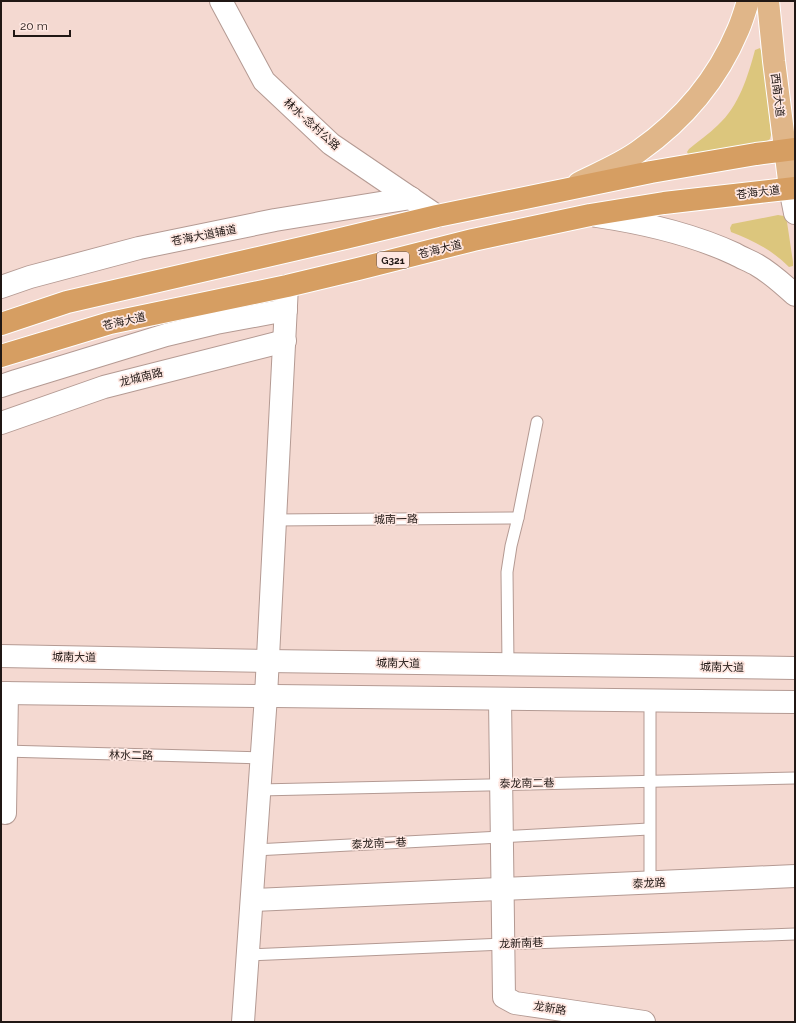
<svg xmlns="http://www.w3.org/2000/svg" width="796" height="1023" font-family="Raleway,'Noto Sans SC',sans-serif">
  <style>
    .green { fill: #dcc67d }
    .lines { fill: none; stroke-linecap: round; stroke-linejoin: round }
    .service-casing { stroke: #b49a93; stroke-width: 13 }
    .minor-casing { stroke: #b49a93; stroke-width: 24 }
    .secondary-casing { stroke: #b49a93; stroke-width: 24 }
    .primary-casing { stroke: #fff; stroke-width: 24 }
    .trunk-casing { stroke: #fff; stroke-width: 24 }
    .service { stroke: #fff; stroke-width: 11 }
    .minor { stroke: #fff; stroke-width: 22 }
    .secondary { stroke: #fff; stroke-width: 22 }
    .primary { stroke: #e0b689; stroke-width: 22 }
    .trunk { stroke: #d69e62; stroke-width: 22 }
    .labels { text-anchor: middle; stroke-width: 3.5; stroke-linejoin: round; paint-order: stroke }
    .shield { fill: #fee7e1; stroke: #635552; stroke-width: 1 }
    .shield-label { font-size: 10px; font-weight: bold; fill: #201714 }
    .street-label { font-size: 11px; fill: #201714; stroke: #fee7e1 }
  </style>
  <rect width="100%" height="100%" fill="#f4d9d1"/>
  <!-- green -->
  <g class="green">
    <path d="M760,48L763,55L771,135L770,139L767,141L690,154H688L687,152L689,149C698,141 709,134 718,125C739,106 748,76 755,50Z"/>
    <path d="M778,215L784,216L787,222L793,262V266L789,267C772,250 754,241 731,232L730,228L732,224Z"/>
  </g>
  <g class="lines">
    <!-- service casing -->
    <g class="service-casing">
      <g id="service">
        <polyline points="275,520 518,518"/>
        <polyline points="508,664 507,572 511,546 518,518 537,422"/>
        <polyline points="650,700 650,882"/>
        <polyline points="4,751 261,758"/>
        <polyline points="259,790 795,778"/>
        <polyline points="255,850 649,829"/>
        <polyline points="248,955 504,944 795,934"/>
      </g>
    </g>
    <!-- minor casing -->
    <g class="minor-casing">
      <g id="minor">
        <polyline points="221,1 264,81 331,144 437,216"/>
        <polyline points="1,287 30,277 139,248 275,220 411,198"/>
        <polyline points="1,386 16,381 166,335 216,323 286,310"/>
        <polyline points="1,423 104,387 285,341"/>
        <polyline points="500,699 504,997 515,1003 644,1022"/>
        <polyline points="5,813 7,693"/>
        <polyline points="252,900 795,876"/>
        <polyline points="243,1022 266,696 287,286"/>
      </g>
    </g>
    <!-- secondary casing -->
    <g class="secondary-casing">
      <g id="secondary">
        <polyline points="790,188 795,213"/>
        <path d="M597,216C644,223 692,234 735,254C742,258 750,261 757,265C771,273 783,284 795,295"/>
        <polyline points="1,656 267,661 795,668"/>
        <polyline points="1,693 795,702"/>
      </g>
    </g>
    <!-- primary casing -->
    <g class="primary-casing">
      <g id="primary">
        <polyline points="768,1 774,61 790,188"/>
        <path d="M579,183C599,173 621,164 639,151C683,120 717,80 738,30C742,21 745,11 748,1"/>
      </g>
    </g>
    <!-- trunk casing -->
    <g class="trunk-casing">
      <g id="trunk">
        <polyline points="1,324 67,302 345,238 437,216 651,172 756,154 795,149"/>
        <polyline points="1,356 110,323 287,286 358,269 473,240 590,215 664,203 795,188"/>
      </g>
    </g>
    <!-- service -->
    <use href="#service" class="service"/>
    <!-- minor -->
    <use href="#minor" class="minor"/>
    <!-- secondary -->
    <use href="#secondary" class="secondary"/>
    <!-- primary -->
    <use href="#primary" class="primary"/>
    <!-- trunk -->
    <use href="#trunk" class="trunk"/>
  </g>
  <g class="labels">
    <!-- shield labels -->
    <rect class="shield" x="377" y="252" width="32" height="16" rx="3"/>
    <g class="shield-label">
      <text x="393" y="264">G321</text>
    </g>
    <!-- street labels -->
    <g class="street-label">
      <text transform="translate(778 95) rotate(83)" y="4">西南大道</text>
      <text transform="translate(312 124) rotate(42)" y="4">林水-念村公路</text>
      <text transform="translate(758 192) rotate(-7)" y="4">苍海大道</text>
      <text transform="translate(204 235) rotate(-11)" y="4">苍海大道辅道</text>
      <text transform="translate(440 249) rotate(-14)" y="4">苍海大道</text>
      <text transform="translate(124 321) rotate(-13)" y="4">苍海大道</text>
      <text transform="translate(141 377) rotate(-14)" y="4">龙城南路</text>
      <text transform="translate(396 519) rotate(-1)" y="4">城南一路</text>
      <text transform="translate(74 657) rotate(1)" y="4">城南大道</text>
      <text transform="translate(398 663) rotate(1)" y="4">城南大道</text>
      <text transform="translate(722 667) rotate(1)" y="4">城南大道</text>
      <text transform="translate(131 755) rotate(1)" y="4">林水二路</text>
      <text transform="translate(527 783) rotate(-1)" y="4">泰龙南二巷</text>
      <text transform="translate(379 843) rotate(-3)" y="4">泰龙南一巷</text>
      <text transform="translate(649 883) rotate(-3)" y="4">泰龙路</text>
      <text transform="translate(521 943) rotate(-2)" y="4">龙新南巷</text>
      <text transform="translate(550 1008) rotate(9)" y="4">龙新路</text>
    </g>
  </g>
  <!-- border -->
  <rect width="796" height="1023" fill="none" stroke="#201714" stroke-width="4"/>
  <!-- scale -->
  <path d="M14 30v6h56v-6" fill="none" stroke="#201714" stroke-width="2"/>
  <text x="20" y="30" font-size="12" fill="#201714" stroke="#fee7e1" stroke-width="3" paint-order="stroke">20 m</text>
</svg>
